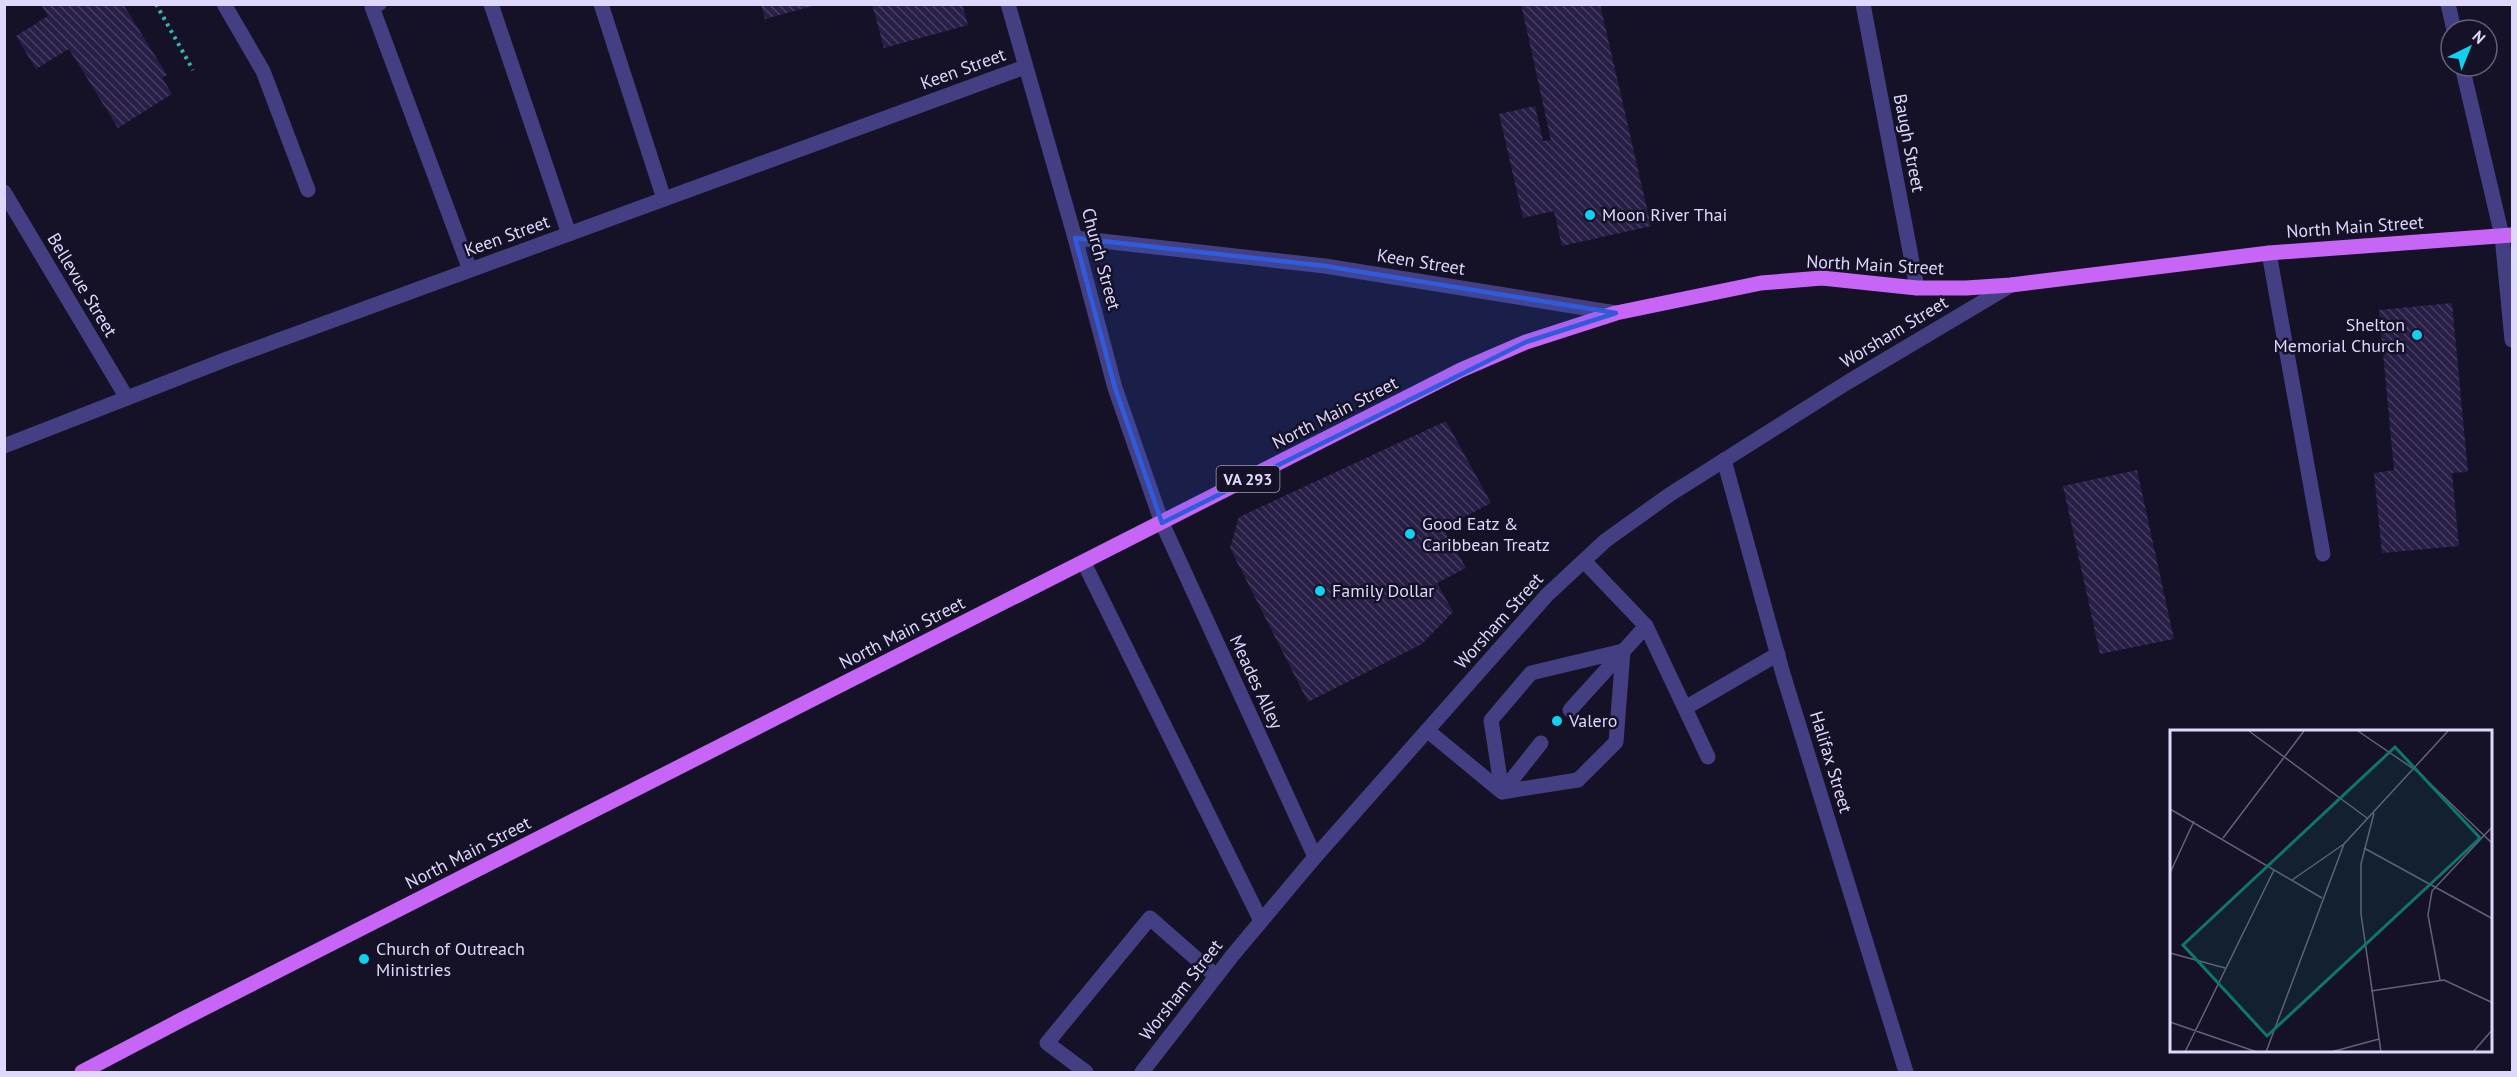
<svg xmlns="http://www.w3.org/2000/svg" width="2517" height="1077" font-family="'PT Sans',sans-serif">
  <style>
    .building { fill: url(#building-back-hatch) }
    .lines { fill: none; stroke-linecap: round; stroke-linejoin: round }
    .path { stroke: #37b2b0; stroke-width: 4; stroke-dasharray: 3 4.5; stroke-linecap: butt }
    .service { stroke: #443f82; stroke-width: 15 }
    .minor { stroke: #443f82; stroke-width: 15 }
    .primary { stroke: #c665f6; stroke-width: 15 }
    .marked { fill: #305cdc; fill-opacity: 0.2; stroke: #305cdc; stroke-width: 4.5; stroke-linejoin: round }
    .poi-dot { fill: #0fd2f1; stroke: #151126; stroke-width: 2 }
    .labels { text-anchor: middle; stroke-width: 5; stroke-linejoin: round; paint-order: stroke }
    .shield { fill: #151126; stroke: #a29cbc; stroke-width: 1.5 }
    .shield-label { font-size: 16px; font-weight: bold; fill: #ded8fd }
    .street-label { font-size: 18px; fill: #ded8fd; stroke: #151126 }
    .poi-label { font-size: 18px; fill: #ded8fd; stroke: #151126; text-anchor: start }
    .inset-road { fill: none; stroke: #65617c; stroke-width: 1.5 }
    .view { fill: #0f766e; fill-opacity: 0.15; stroke: #0f766e; stroke-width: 3 }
    .inset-edge { fill: none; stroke: #ded8fd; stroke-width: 3 }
  </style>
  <defs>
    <pattern id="building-back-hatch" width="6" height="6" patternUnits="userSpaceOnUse" patternTransform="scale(1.5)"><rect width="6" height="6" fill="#281e46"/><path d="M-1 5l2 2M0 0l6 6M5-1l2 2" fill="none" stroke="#473e62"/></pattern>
  </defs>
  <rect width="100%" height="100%" fill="#151126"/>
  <!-- building -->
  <g class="building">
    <polygon points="41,4 123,4 167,75 162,78 172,94 118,128 69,49 36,69 16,36 48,16"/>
    <polygon points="761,4 816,4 816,5 765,19"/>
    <polygon points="872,4 962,4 968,25 884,48"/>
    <polygon points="1521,4 1600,4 1651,226 1562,246 1554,211 1523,218 1499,114 1535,106 1543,141 1551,140"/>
    <polygon points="2452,303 2468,472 2452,473 2459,546 2382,553 2374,473 2394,470 2379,310"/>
    <polygon points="1446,421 1491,503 1443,528 1466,568 1437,583 1453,612 1422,644 1308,702 1230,548 1239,517"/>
    <polygon points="2137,470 2174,639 2100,654 2063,486"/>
  </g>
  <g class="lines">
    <!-- path -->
    <polyline class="path" points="156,4 193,70"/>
    <!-- service -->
    <g class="service">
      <polyline points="224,4 263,71 308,190"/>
      <polyline points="379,4 372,7 470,270"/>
      <polyline points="491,4 569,234"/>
      <polyline points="601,4 664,199"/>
      <polyline points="2269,253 2323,554"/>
      <polyline points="1162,523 1315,857"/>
      <polyline points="1084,563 1261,921"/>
      <polyline points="1646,626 1708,757"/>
      <polygon points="1623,651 1616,742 1578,780 1502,792 1491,720 1531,673"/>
      <polyline points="1685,708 1778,654"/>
      <polyline points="1570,710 1646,626 1584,561"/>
      <polyline points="1428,731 1502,792 1541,743"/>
      <polyline points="1086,1072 1047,1043 1150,918 1216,976"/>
    </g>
    <!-- minor -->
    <g class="minor">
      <polyline points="1008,4 1075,238 1115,388 1162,523"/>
      <polyline points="1863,4 1917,288"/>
      <polyline points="2448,4 2454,30"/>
      <polyline points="2462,66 2502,236 2512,340"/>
      <polyline points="4,192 127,398"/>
      <polyline points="1075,238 1325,266 1616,313"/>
      <polyline points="4,446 227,359 1025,67"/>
      <polyline points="1724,460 1783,674 1906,1072"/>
      <polyline points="1142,1072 1232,956 1315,857 1547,595 1605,541 1669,495 1848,382 2011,285"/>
    </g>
    <!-- primary -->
    <polyline class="primary" points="82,1072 181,1020 1461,370 1526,342 1616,313 1761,283 1822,278 1917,288 1966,288 2011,285 2269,253 2512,235"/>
  </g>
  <!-- marked area -->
  <path class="marked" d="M1075,238L1325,266L1616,313L1526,342L1162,523L1115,388Z"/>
  <!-- markers -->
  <g class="poi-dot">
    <circle cx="1590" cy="215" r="6"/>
    <circle cx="2417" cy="335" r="6"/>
    <circle cx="1410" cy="534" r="6"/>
    <circle cx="1320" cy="591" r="6"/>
    <circle cx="1557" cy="721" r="6"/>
    <circle cx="364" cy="959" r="6"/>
  </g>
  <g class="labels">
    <!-- shield labels -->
    <rect class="shield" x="1216.5" y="466" width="63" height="26" rx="4.5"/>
    <g class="shield-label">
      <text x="1248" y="485">VA 293</text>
    </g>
    <!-- street labels -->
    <g class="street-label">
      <text transform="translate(963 69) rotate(-20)" y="6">Keen Street</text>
      <text transform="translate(1909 143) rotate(79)" y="6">Baugh Street</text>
      <text transform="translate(2355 227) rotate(-4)" y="6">North Main Street</text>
      <text transform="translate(507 236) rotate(-20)" y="6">Keen Street</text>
      <text transform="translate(1101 259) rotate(75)" y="6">Church Street</text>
      <text transform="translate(1421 262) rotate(9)" y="6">Keen Street</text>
      <text transform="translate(1875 265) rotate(3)" y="6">North Main Street</text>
      <text transform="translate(82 285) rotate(59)" y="6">Bellevue Street</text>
      <text transform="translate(1894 332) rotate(-31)" y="6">Worsham Street</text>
      <text transform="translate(1335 413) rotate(-27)" y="6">North Main Street</text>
      <text transform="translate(1499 621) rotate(-48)" y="6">Worsham Street</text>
      <text transform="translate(902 633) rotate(-27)" y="6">North Main Street</text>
      <text transform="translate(1256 682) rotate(65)" y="6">Meades Alley</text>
      <text transform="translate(1831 762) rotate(73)" y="6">Halifax Street</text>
      <text transform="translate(468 853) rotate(-27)" y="6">North Main Street</text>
      <text transform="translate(1181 990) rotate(-52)" y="6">Worsham Street</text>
    </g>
    <!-- poi labels -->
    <g class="poi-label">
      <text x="1602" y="221">Moon River Thai</text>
      <text x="2405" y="331" text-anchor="end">Shelton<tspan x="2405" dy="21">Memorial Church</tspan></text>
      <text x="1422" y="530">Good Eatz &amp;<tspan x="1422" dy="21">Caribbean Treatz</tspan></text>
      <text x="1332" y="597">Family Dollar</text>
      <text x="1569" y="727">Valero</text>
      <text x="376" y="955">Church of Outreach<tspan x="376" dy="21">Ministries</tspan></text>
    </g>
  </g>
  <!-- overview -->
  <g transform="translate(2170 730)">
    <rect width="322" height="322" fill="#151126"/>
    <path class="inset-road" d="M79,1L197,88M188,1L248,42L323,114M0,79L152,168M204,83L191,134V184L211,322M53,108L134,1M194,118L323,189M0,143L24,91M122,150L174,114M0,223L55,238M270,250L258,185L262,161L323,96M201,261L274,250L323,273M0,292L87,322M15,322L104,140M96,322L174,114L278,1M161,322L209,309M303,322L323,299"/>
    <path class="view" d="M225,17L310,108L97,306L13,215Z"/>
    <rect width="322" height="322" class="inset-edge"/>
  </g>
  <!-- border -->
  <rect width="2517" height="1077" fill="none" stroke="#ded8fd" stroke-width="12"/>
  <!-- north arrow -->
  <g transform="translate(2469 48) rotate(43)"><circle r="28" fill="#151126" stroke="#65617c" stroke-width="1.5"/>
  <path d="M0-4.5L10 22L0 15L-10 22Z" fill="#0fd2f1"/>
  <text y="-9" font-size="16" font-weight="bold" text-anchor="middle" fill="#ded8fd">N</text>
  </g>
</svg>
